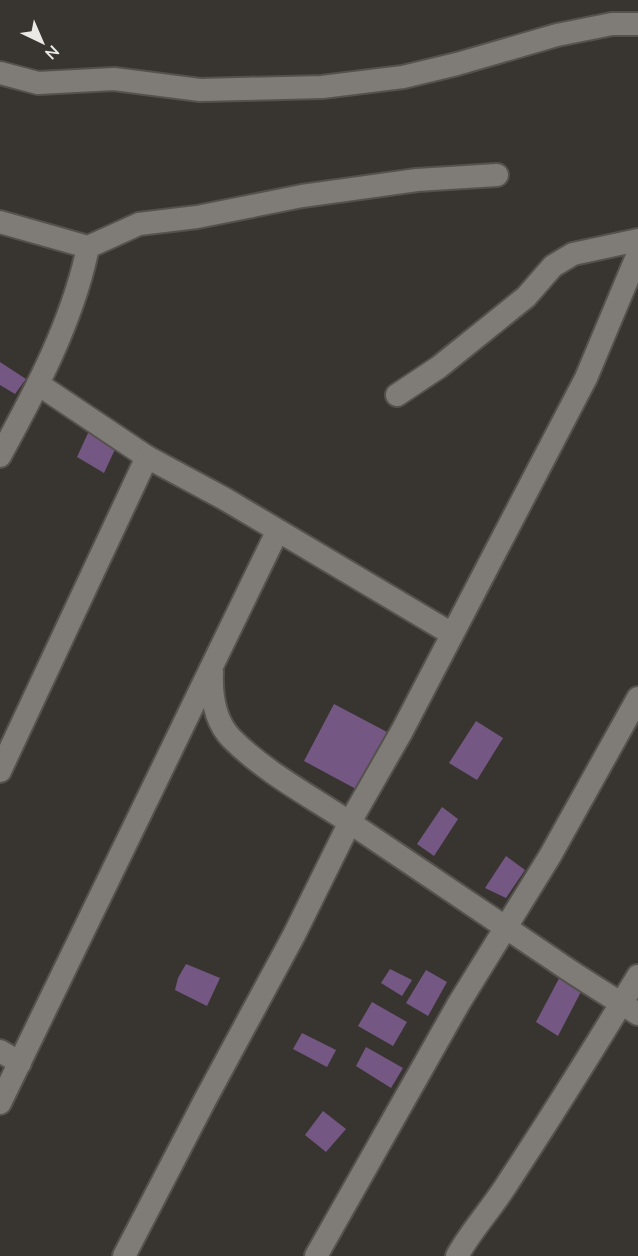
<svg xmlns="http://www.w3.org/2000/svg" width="638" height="1256" font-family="'Nunito Sans',sans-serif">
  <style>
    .building { fill: #745883 }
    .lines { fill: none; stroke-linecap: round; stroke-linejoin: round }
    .minor-casing { stroke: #55524e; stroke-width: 26 }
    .minor { stroke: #7f7b76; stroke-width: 22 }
  </style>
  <rect width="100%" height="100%" fill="#383531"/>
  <!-- building -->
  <g class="building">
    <polygon points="0,362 26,379 15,394 0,385"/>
    <polygon points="89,431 117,445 104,473 77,457"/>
    <polygon points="334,704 387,732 356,789 304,761"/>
    <polygon points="476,721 503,738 477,780 449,763"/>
    <polygon points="442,807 458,819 434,856 417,844"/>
    <polygon points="506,856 525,870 506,898 485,888"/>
    <polygon points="186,964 220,978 207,1006 175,990 178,978"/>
    <polygon points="390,969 412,980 402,996 381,983"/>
    <polygon points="426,970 447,982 428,1016 406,1003"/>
    <polygon points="563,971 585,984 558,1036 536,1022"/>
    <polygon points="372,1002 407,1022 393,1046 358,1026"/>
    <polygon points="302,1033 336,1050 327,1067 293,1049"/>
    <polygon points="366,1047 403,1068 391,1088 356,1066"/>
    <polygon points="323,1111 346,1129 326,1152 305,1135"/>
  </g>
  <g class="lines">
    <!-- minor casing -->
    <g class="minor-casing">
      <g id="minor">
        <polyline points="0,73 38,83 114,79 200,90 322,87 403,77 457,64 557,35 612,24 638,24"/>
        <polyline points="0,222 88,247 139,224 197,217 302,196 417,180 497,175"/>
        <polyline points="38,384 147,457 225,499 452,634"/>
        <polyline points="397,395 439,367 526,297 553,266 573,254 638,240"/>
        <path d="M0,456C36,390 73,321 88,247"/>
        <path d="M212,672C211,696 214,721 232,739C268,775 316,799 358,828C423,872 489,916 554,960C581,979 610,996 638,1014"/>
        <polyline points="0,771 147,457"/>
        <polyline points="0,1051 20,1063"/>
        <polyline points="0,1103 277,532"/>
        <polyline points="124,1256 205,1100 294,935 350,822 402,731 586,378 638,254"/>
        <polyline points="316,1256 459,1003 550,856 638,698"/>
        <path d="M457,1256C472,1229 493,1207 509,1181C553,1114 596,1045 638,976"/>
      </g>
    </g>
    <!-- minor -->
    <use href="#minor" class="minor"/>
  </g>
  <!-- north arrow -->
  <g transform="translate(42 42) rotate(136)" stroke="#383531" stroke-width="4.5" paint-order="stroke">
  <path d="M0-4.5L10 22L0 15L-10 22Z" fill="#ebe9e6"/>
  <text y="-9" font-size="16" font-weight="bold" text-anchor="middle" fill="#ebe9e6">N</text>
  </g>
</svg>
